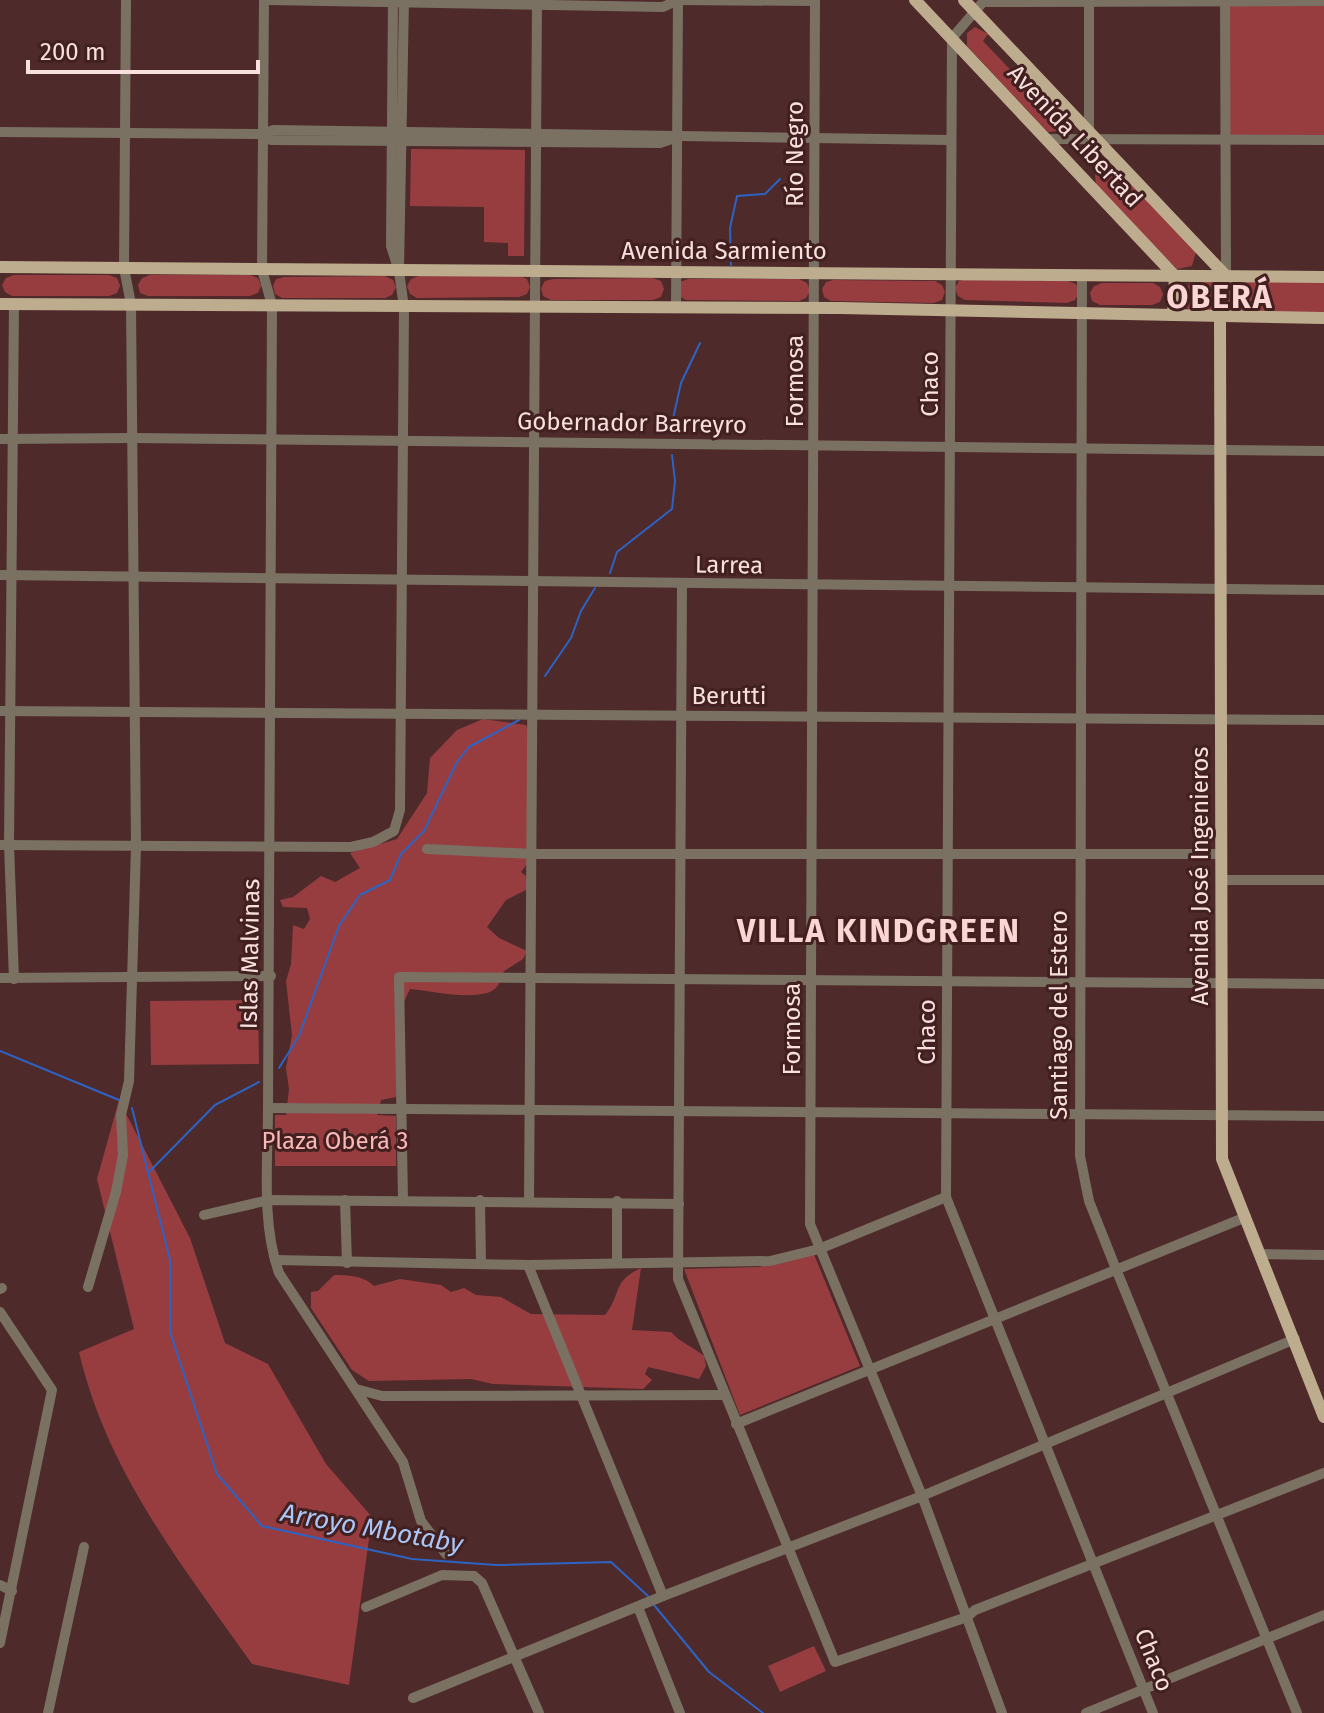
<svg xmlns="http://www.w3.org/2000/svg" width="1324" height="1713" font-family="'Fira Sans',sans-serif">
  <style>
    .green { fill: #973d40 }
    .lines { fill: none; stroke-linecap: round; stroke-linejoin: round }
    .stream { stroke: #2d63c4; stroke-width: 2 }
    .minor { stroke: #7a7163; stroke-width: 10 }
    .major { stroke: #bdac8e; stroke-width: 12 }
    .labels { text-anchor: middle; stroke-width: 6; stroke-linejoin: round; paint-order: stroke }
    .street-label { font-size: 24px; fill: #f8e0df; stroke: #432020 }
    .park-label { font-size: 24px; fill: #f9b7b5; stroke: #432020 }
    .water-label { font-size: 26px; font-style: italic; fill: #a9c6f8; stroke: #432020 }
    .district-label { font-size: 32px; font-weight: bold; letter-spacing: 2px; fill: #fad5d3; stroke: #432020 }
  </style>
  <rect width="100%" height="100%" fill="#4e2a2a"/>
  <!-- green -->
  <g class="green">
    <polygon points="1225,1 1324,1 1324,140 1226,139"/>
    <polygon points="975,27 988,34 983,41 1040,101 1047,96 1064,114 1059,131 1048,132 967,46 967,33"/>
    <polygon points="411,149 525,150 524,256 508,256 508,243 484,242 484,207 410,206"/>
    <polygon points="1103,164 1115,167 1196,252 1192,266 1177,269 1096,185 1095,175"/>
    <polygon points="14,275 109,275 117,278 120,286 117,293 109,296 12,296 5,292 2,285 6,278"/>
    <polygon points="150,275 250,275 258,278 261,286 258,293 250,296 148,296 140,293 138,285 142,278"/>
    <polygon points="385,276 393,280 396,287 392,295 385,298 282,298 275,294 273,286 276,279 284,277"/>
    <polygon points="419,276 520,276 527,279 530,287 527,294 519,297 417,298 410,294 407,286 411,279"/>
    <polygon points="653,278 661,281 664,289 661,297 653,300 551,300 543,296 541,288 545,281 553,279"/>
    <polygon points="688,279 799,279 807,283 810,291 806,298 799,301 686,300 679,296 680,282"/>
    <polygon points="967,279 1068,281 1076,284 1079,292 1075,300 1067,303 965,300 958,296 955,288 959,281"/>
    <polygon points="833,280 935,281 942,285 945,292 942,300 934,303 831,301 824,297 822,289 826,282"/>
    <path d="M1192,281L1324,282V315L1193,313L1186,307C1184,295 1184,289 1192,281Z"/>
    <polygon points="1102,283 1153,283 1160,287 1163,294 1160,302 1152,305 1100,305 1092,301 1090,293 1094,286"/>
    <path d="M483,719L526,725L531,739L528,863L521,872L527,877L528,889L506,900L487,927L499,938L527,951L523,959L504,971C501,979 499,988 490,992C467,1000 433,991 410,989L397,1017L396,1097L381,1100L377,1115L396,1116V1166H275V1115H286L289,1089L286,1068L292,1035L286,981L291,964L293,925L304,929L310,919L307,908L283,907L280,900L293,897L321,876L335,882L360,868L350,853L397,839L427,793L430,758L457,730Z"/>
    <polygon points="258,1000 259,1064 151,1065 150,1001"/>
    <path d="M119,1100L190,1238L225,1343L268,1364L326,1464L372,1517L349,1685L252,1664C182,1565 107,1472 79,1352L134,1329L97,1179Z"/>
    <polygon points="813,1252 860,1366 740,1415 684,1269 759,1267"/>
    <path d="M641,1268L632,1330L671,1332C681,1343 693,1347 704,1356L706,1366L699,1379L648,1367L645,1374L652,1380L643,1389L493,1384L471,1379L369,1381L352,1370L311,1308V1292L318,1291L334,1275C347,1275 365,1276 374,1286L400,1279L441,1285L451,1292L464,1288L476,1295L501,1297L531,1314L605,1315C622,1294 611,1282 641,1268Z"/>
    <polygon points="814,1646 826,1671 780,1692 768,1666"/>
  </g>
  <g class="lines">
    <!-- stream -->
    <g class="stream">
      <polyline points="731,265 730,228 737,196 765,194 780,179"/>
      <polyline points="670,432 681,383 700,343"/>
      <polyline points="610,573 617,552 672,509 675,481 672,455"/>
      <polyline points="545,676 571,638 581,611 595,588"/>
      <polyline points="0,1051 119,1100"/>
      <polyline points="279,1068 299,1036 339,926 360,895 390,880 401,854 424,831 457,762 469,747 519,720"/>
      <polyline points="132,1108 170,1260 170,1332 217,1474 262,1526 412,1559 496,1565 611,1562 648,1596"/>
      <polyline points="149,1172 215,1105 259,1082"/>
      <polyline points="654,1605 709,1672 763,1713"/>
    </g>
    <!-- minor -->
    <g class="minor">
      <path d="M264,0L262,270L272,305L268,1108C268,1160 261,1223 279,1273L403,1462L421,1521L446,1554"/>
      <polyline points="268,0 663,7 678,0"/>
      <polyline points="677,0 815,1"/>
      <polyline points="815,0 810,1224 922,1496 1002,1713"/>
      <polyline points="1089,0 1089,137"/>
      <polyline points="1225,0 1226,276"/>
      <polyline points="0,132 264,134 273,130 950,140"/>
      <polyline points="264,134 271,140 660,143 675,138"/>
      <polyline points="1048,139 1324,140"/>
      <polyline points="399,269 404,0"/>
      <polyline points="1082,276 1080,1156 1089,1201 1116,1269 1297,1713"/>
      <polyline points="676,308 678,0"/>
      <polyline points="0,439 132,438 1324,451"/>
      <polyline points="0,575 1324,590"/>
      <polyline points="682,585 678,1279 835,1662 967,1617 975,1610 1324,1473"/>
      <polyline points="0,711 1324,720"/>
      <polyline points="0,845 351,847 373,842 394,831 400,810 404,308 399,271 391,246 393,0"/>
      <polyline points="427,849 532,854 1222,854"/>
      <polyline points="1223,880 1324,880"/>
      <polyline points="0,978 271,976"/>
      <polyline points="14,979 9,845 14,304"/>
      <polyline points="268,1108 1324,1116"/>
      <polyline points="403,1199 399,977 1324,984"/>
      <polyline points="345,1200 347,1263"/>
      <polyline points="480,1200 481,1263"/>
      <polyline points="529,1201 537,0"/>
      <polyline points="617,1201 617,1263"/>
      <polyline points="204,1215 269,1200 679,1204"/>
      <polyline points="1261,1254 1324,1255"/>
      <polyline points="275,1260 528,1265 770,1261 819,1249 946,1197"/>
      <polyline points="528,1265 663,1596"/>
      <polyline points="88,1287 116,1192 123,1155 121,1115 129,1081 136,846 131,304 124,268 126,0"/>
      <polyline points="0,1289 2,1288"/>
      <polyline points="0,1312 52,1390 0,1643"/>
      <polyline points="356,1389 382,1396 725,1395"/>
      <polyline points="736,1424 1246,1217"/>
      <polyline points="0,1585 12,1591"/>
      <polyline points="366,1607 442,1575 474,1576 482,1583 539,1713"/>
      <polyline points="638,1607 680,1713"/>
      <polyline points="413,1698 663,1596 922,1496 1295,1339"/>
      <polyline points="48,1713 84,1547"/>
      <polyline points="1086,1713 1324,1615"/>
      <polyline points="1153,1713 946,1197 952,38 983,2 1324,1"/>
    </g>
    <!-- major -->
    <g class="major">
      <polyline points="915,0 1175,276 1173,315"/>
      <polyline points="964,0 1226,276"/>
      <polyline points="0,267 1324,277"/>
      <polyline points="0,304 840,308 1324,318"/>
      <polyline points="1220,316 1222,1159 1324,1417"/>
    </g>
  </g>
  <g class="labels">
    <!-- street labels -->
    <g class="street-label">
      <text transform="translate(1075 136) rotate(47)" y="8">Avenida Libertad</text>
      <text transform="translate(795 154) rotate(-90)" y="8">Río Negro</text>
      <text x="724" y="259">Avenida Sarmiento</text>
      <text transform="translate(795 381) rotate(-90)" y="8">Formosa</text>
      <text transform="translate(930 384) rotate(-90)" y="8">Chaco</text>
      <text transform="translate(632 423) rotate(1)" y="8">Gobernador Barreyro</text>
      <text transform="translate(729 565) rotate(1)" y="8">Larrea</text>
      <text x="729" y="704">Berutti</text>
      <text transform="translate(1200 876) rotate(-90)" y="8">Avenida José Ingenieros</text>
      <text transform="translate(250 954) rotate(-89)" y="8">Islas Malvinas</text>
      <text transform="translate(1059 1015) rotate(-90)" y="8">Santiago del Estero</text>
      <text transform="translate(792 1029) rotate(-90)" y="8">Formosa</text>
      <text transform="translate(927 1032) rotate(-90)" y="8">Chaco</text>
      <text transform="translate(1154 1660) rotate(68)" y="8">Chaco</text>
    </g>
    <!-- park labels -->
    <g class="park-label">
      <text x="335" y="1149">Plaza Oberá 3</text>
    </g>
    <!-- water labels -->
    <g class="water-label">
      <text transform="translate(372 1528) rotate(10)" y="9">Arroyo Mbotaby</text>
    </g>
    <!-- district labels -->
    <g class="district-label">
      <text x="1220" y="308">OBERÁ</text>
      <text x="879" y="942">VILLA KINDGREEN</text>
    </g>
  </g>
  <!-- scale -->
  <path d="M28 60v12h230v-12" fill="none" stroke="#f8e0df" stroke-width="4"/>
  <text x="40" y="60" font-size="24" fill="#f8e0df" stroke="#432020" stroke-width="6" paint-order="stroke">200 m</text>
</svg>
